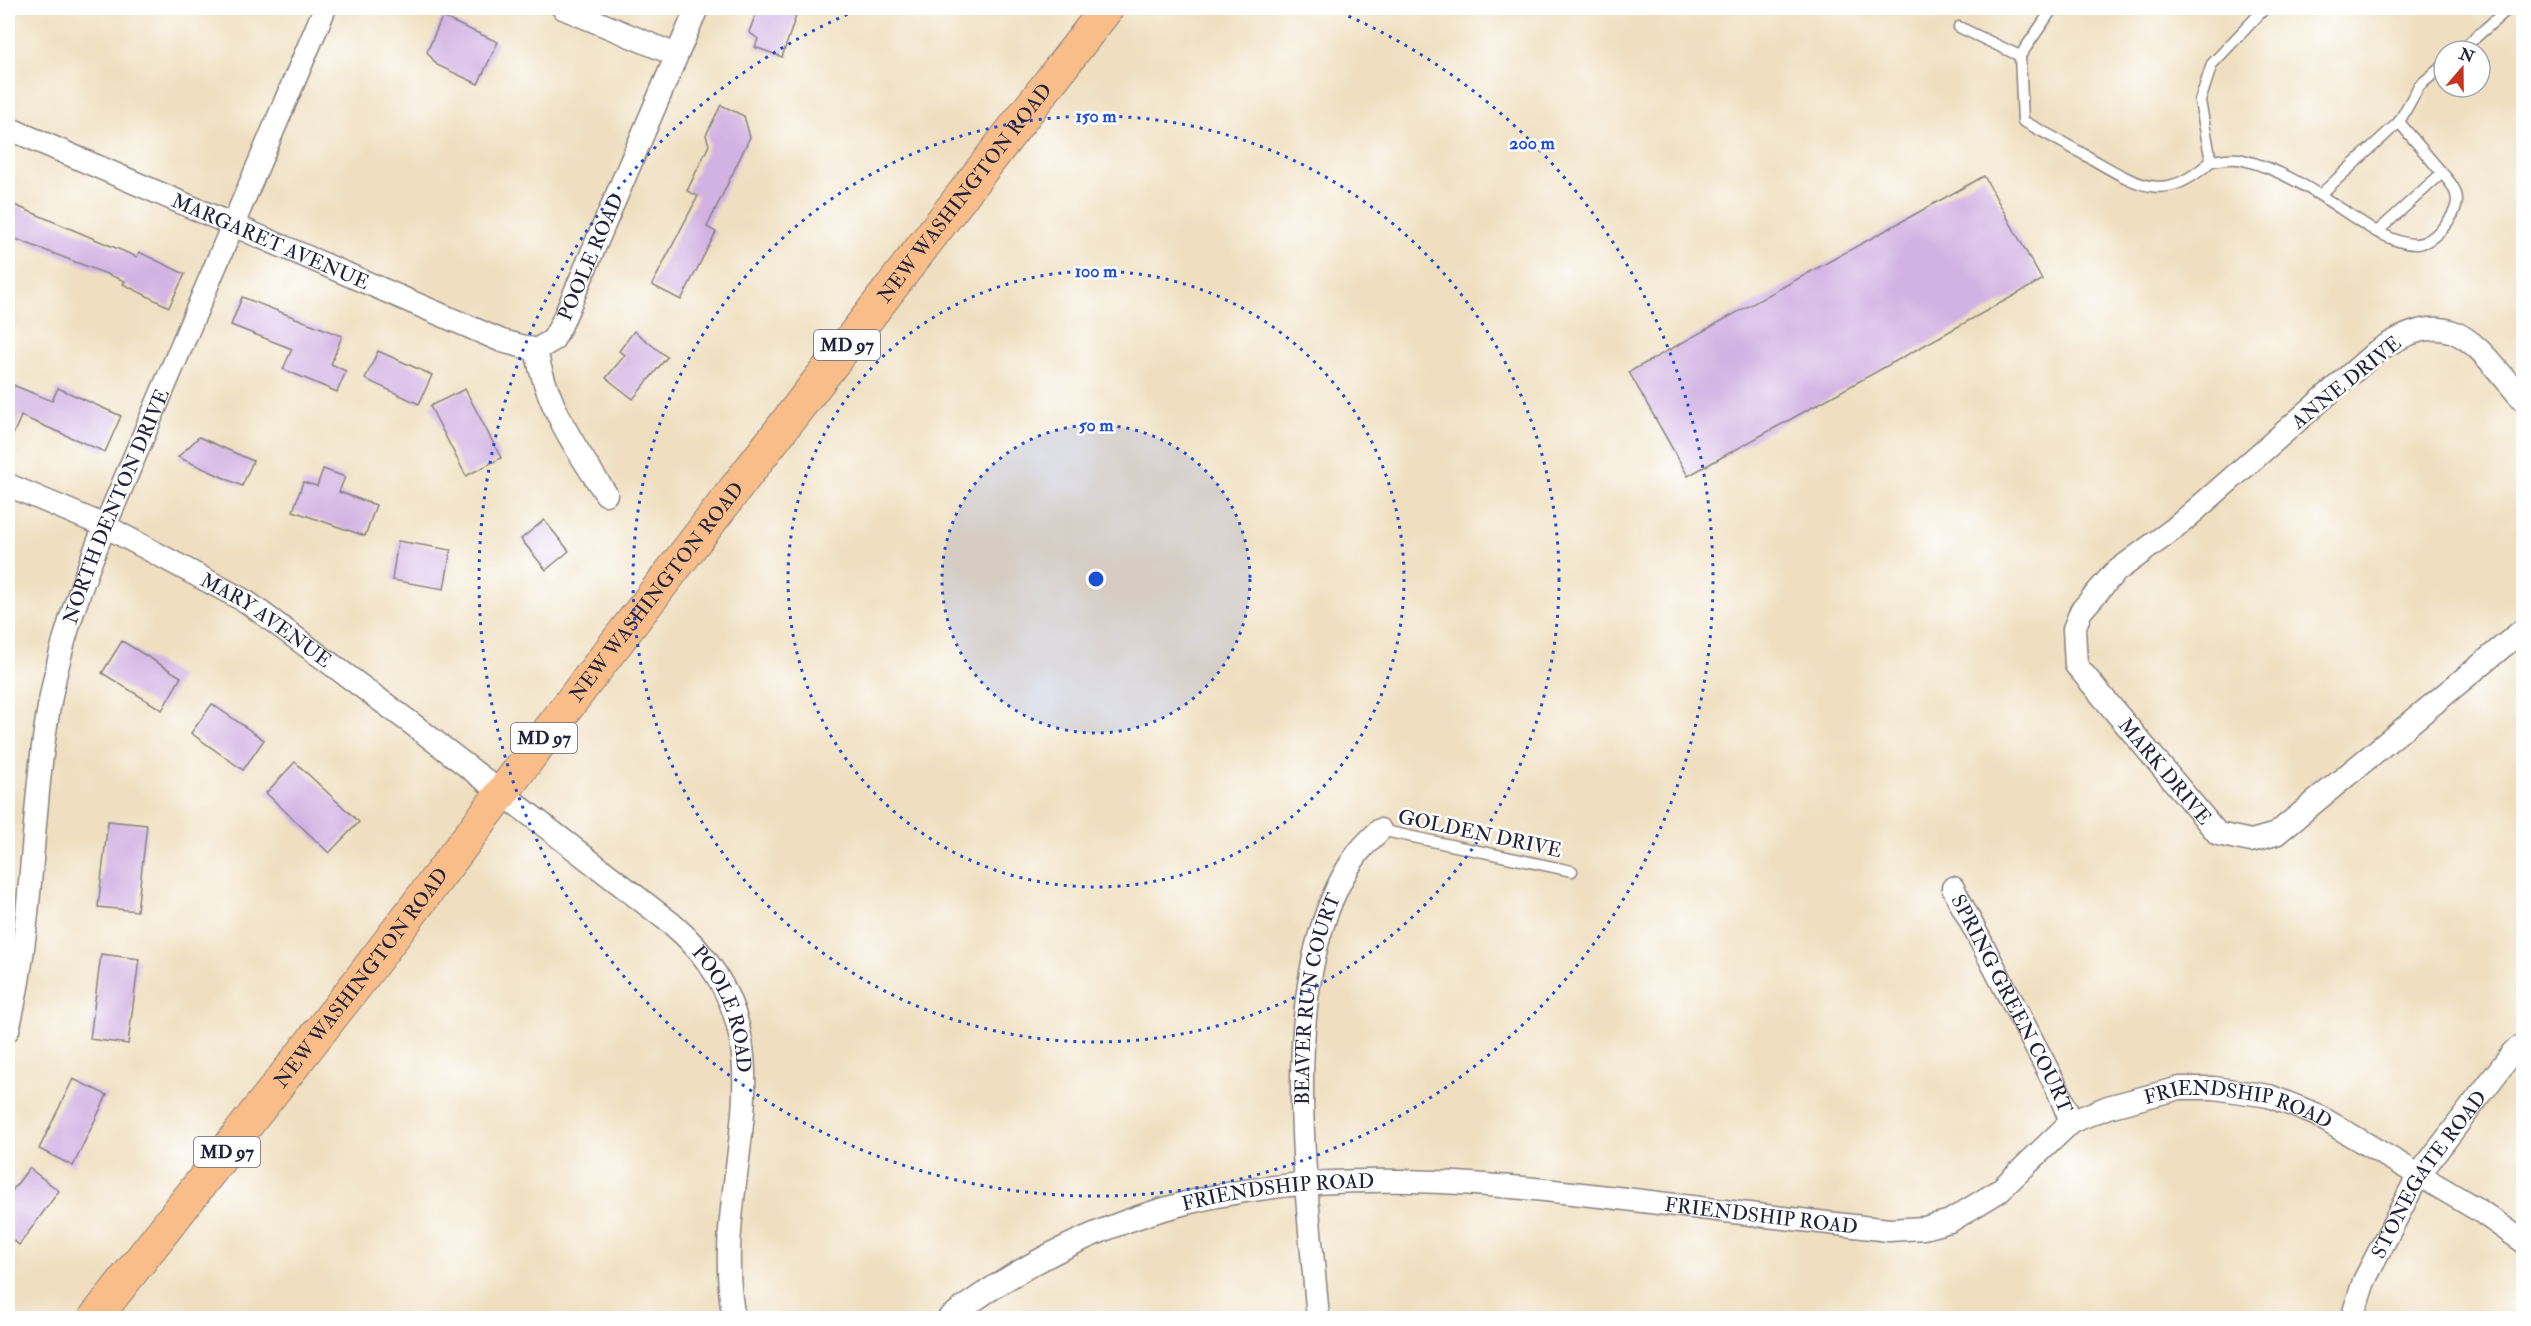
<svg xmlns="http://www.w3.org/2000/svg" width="2531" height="1326" font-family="'IM FELL Double Pica',serif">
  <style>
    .building { fill: #d2b2e3 }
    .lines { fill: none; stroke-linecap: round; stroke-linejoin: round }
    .lane-casing { stroke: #88807e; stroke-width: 13 }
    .street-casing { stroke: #88807e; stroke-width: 25 }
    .primary-casing { stroke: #88807e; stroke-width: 35 }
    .lane { stroke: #fff; stroke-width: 10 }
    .street { stroke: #fff; stroke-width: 22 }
    .primary { stroke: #f8bd89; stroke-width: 33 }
    .ring { fill: none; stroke: #1d4ed8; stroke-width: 3; stroke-dasharray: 3 6 }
    .labels { text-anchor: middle; stroke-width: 5; stroke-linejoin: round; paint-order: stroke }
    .shield { fill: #fff; stroke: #646476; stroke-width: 1.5 }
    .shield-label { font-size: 18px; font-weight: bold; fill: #22223b }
    .street-label { font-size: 20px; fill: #22223b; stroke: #fff }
    .centre { fill: #1d4ed8; stroke: #fff; stroke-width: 3 }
    .ring-label { font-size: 18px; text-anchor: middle; font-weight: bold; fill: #1d4ed8; stroke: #fff; stroke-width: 5; stroke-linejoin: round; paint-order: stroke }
  </style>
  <rect width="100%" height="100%" fill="#fff"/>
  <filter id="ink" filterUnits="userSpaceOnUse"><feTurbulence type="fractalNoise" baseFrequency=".0167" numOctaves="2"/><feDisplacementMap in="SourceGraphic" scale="12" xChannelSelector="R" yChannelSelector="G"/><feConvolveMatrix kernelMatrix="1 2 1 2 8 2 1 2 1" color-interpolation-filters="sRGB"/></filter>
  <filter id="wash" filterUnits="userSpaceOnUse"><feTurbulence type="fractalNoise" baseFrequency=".008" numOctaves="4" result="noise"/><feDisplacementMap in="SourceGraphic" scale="24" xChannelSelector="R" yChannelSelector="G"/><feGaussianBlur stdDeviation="1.35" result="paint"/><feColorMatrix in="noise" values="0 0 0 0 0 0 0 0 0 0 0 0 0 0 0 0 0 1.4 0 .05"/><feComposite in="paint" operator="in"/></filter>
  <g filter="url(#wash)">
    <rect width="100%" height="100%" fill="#efdfc0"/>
    <g id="blocks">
      <!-- building -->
      <g class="building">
        <polygon points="758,8 772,8 796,16 782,57 755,47 758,39 749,32"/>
        <polygon points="442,17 498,42 478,84 437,65 427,52"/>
        <polygon points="721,105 744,116 750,137 707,227 716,232 681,300 652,285 698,196 687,191 709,145 706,135"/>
        <polygon points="1984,176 2042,280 1688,476 1629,372"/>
        <polygon points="12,204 137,257 139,252 185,274 169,307 123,284 125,281 8,236 8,214"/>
        <polygon points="242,297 342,336 331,364 346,371 337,392 283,369 292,349 231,325"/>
        <polygon points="634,331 667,357 633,399 606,378 625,355 619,351"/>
        <polygon points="378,351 432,375 419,404 365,379"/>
        <polygon points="8,383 52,401 58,388 121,416 105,452 21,416 8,447"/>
        <polygon points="465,389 501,458 466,476 430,406"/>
        <polygon points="199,437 253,461 242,486 178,457"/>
        <polygon points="323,469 345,477 339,492 376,505 365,536 293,511 303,482 317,486"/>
        <polygon points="544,520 569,551 546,570 521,539"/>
        <polygon points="398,541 451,550 444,589 392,580"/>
        <polygon points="122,641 181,677 162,710 102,673"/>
        <polygon points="212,704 264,740 243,770 191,733"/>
        <polygon points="295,762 359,822 329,853 266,793"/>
        <polygon points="108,821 147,825 137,911 98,907"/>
        <polygon points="101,954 139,959 128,1044 90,1039"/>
        <polygon points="73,1079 107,1095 73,1166 39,1149"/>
        <polygon points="29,1168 59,1191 19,1245 8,1236 8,1196"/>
      </g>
    </g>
  </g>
  <g filter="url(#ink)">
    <use href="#blocks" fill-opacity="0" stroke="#88807e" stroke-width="1.5"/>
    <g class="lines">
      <!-- lane casing -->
      <g class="lane-casing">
        <g id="lane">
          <path d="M1959,27L2020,56L2023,121C2046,133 2069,146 2092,159C2139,186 2165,204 2211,161L2200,101L2212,64L2265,8"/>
          <polyline points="2460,51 2509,8"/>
          <polyline points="2020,56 2053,8"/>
          <polyline points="2399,122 2419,86 2444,65"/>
          <path d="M2211,161C2220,160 2233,157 2243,160C2293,172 2334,206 2377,232L2442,173L2399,122L2321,194"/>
          <path d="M2377,232C2389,237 2403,245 2417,244C2433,243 2456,217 2457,201C2457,189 2449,181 2442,173"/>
          <polyline points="1380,830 1572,871"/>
        </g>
      </g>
      <!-- street casing -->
      <g class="street-casing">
        <g id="street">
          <polyline points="563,8 676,55"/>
          <path id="s1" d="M8,128L502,341L536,350"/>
          <path id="s2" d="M536,350L553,340L561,325L697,8"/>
          <path d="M536,350C546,404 575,448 606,494"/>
          <path id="s3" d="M2524,401C2473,343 2454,300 2376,352L2175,528L2114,573L2081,611L2074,629L2076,665L2218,834L2251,841L2276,834L2524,629"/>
          <path id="s4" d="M8,485L105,526L247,602L411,723L672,924C807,1040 706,1176 734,1318"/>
          <path id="s5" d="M1953,888L2058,1090L2071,1122"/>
          <path id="s6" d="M8,1030C35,920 30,806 51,696C62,637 82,581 105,526L325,8"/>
          <path id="s7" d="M949,1318C1011,1272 1082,1234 1157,1211C1313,1163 1482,1182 1642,1201C1724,1211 1807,1221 1889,1230L1924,1228L1950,1221L1999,1191L2071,1122L2108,1107L2180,1088H2214L2269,1096L2315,1114L2480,1211L2524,1242"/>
          <path id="s8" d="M1318,1318C1307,1184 1273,969 1358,853C1364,845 1373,837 1380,830"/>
          <path id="s9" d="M2352,1318L2364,1281L2418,1176L2513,1052L2524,1044"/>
        </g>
      </g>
      <!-- primary casing -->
      <g class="primary-casing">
        <g id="primary">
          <path id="s10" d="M95,1318L357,984L586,682L1107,8"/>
        </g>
      </g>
      <!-- lane -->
      <use href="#lane" class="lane"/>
      <!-- street -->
      <use href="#street" class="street"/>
      <!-- primary -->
      <use href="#primary" class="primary"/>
    </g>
  </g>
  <!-- distance rings -->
  <circle cx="1096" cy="579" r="154" fill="#1d4ed8" fill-opacity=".12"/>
  <g class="ring">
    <circle cx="1096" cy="579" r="154"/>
    <circle cx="1096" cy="579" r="308"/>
    <circle cx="1096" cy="579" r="463"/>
    <path d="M1332 9A617 617 0 1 1 860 9"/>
  </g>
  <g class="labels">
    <!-- shield labels -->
    <g class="shield">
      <rect x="814" y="330" width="66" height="30" rx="4.5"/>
      <rect x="511" y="723" width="66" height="30" rx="4.5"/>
      <rect x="194" y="1137" width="66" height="30" rx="4.5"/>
    </g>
    <g class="shield-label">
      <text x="847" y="351">MD 97</text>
      <text x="544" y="744">MD 97</text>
      <text x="227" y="1158">MD 97</text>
    </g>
    <!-- street labels -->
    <g class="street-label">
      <text dy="7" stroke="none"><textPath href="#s10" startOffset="1422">NEW WASHINGTON ROAD</textPath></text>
      <text dy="7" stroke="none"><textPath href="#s1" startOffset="286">MARGARET AVENUE</textPath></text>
      <text dy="7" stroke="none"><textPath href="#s2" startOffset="111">POOLE ROAD</textPath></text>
      <text transform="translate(2346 382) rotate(-39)" y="7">ANNE DRIVE</text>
      <text dy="7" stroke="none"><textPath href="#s6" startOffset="538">NORTH DENTON DRIVE</textPath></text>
      <text dy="7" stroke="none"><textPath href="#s10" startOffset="918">NEW WASHINGTON ROAD</textPath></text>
      <text dy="7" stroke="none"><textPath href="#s4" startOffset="292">MARY AVENUE</textPath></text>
      <text dy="7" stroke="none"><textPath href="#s3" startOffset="770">MARK DRIVE</textPath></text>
      <text transform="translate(1480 833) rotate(12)" y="7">GOLDEN DRIVE</text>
      <text dy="7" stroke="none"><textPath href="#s10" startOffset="432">NEW WASHINGTON ROAD</textPath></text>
      <text dy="7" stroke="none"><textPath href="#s8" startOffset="321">BEAVER RUN COURT</textPath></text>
      <text dy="7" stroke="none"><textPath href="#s5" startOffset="130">SPRING GREEN COURT</textPath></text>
      <text dy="7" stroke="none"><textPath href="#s4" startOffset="902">POOLE ROAD</textPath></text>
      <text dy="7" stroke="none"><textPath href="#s7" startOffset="1366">FRIENDSHIP ROAD</textPath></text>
      <text dy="7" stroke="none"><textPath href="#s9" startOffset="164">STONEGATE ROAD</textPath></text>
      <text dy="7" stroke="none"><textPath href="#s7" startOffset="358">FRIENDSHIP ROAD</textPath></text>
      <text dy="7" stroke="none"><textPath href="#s7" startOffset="844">FRIENDSHIP ROAD</textPath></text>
    </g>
  </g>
  <circle cx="1096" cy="579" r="9" class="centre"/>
  <g class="ring-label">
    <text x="1096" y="122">150 m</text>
    <text x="1532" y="149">200 m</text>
    <text x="1096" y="277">100 m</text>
    <text x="1096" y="431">50 m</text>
  </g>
  <!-- margin -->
  <rect width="2531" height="1326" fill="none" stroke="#fff" stroke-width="30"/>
  <!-- north arrow -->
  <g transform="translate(2462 69) rotate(20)"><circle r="28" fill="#ffffff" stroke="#a7a7b1" stroke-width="1.5"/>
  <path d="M0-4.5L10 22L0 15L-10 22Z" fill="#c8321e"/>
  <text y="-9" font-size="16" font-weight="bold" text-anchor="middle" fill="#22223b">N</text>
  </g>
</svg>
